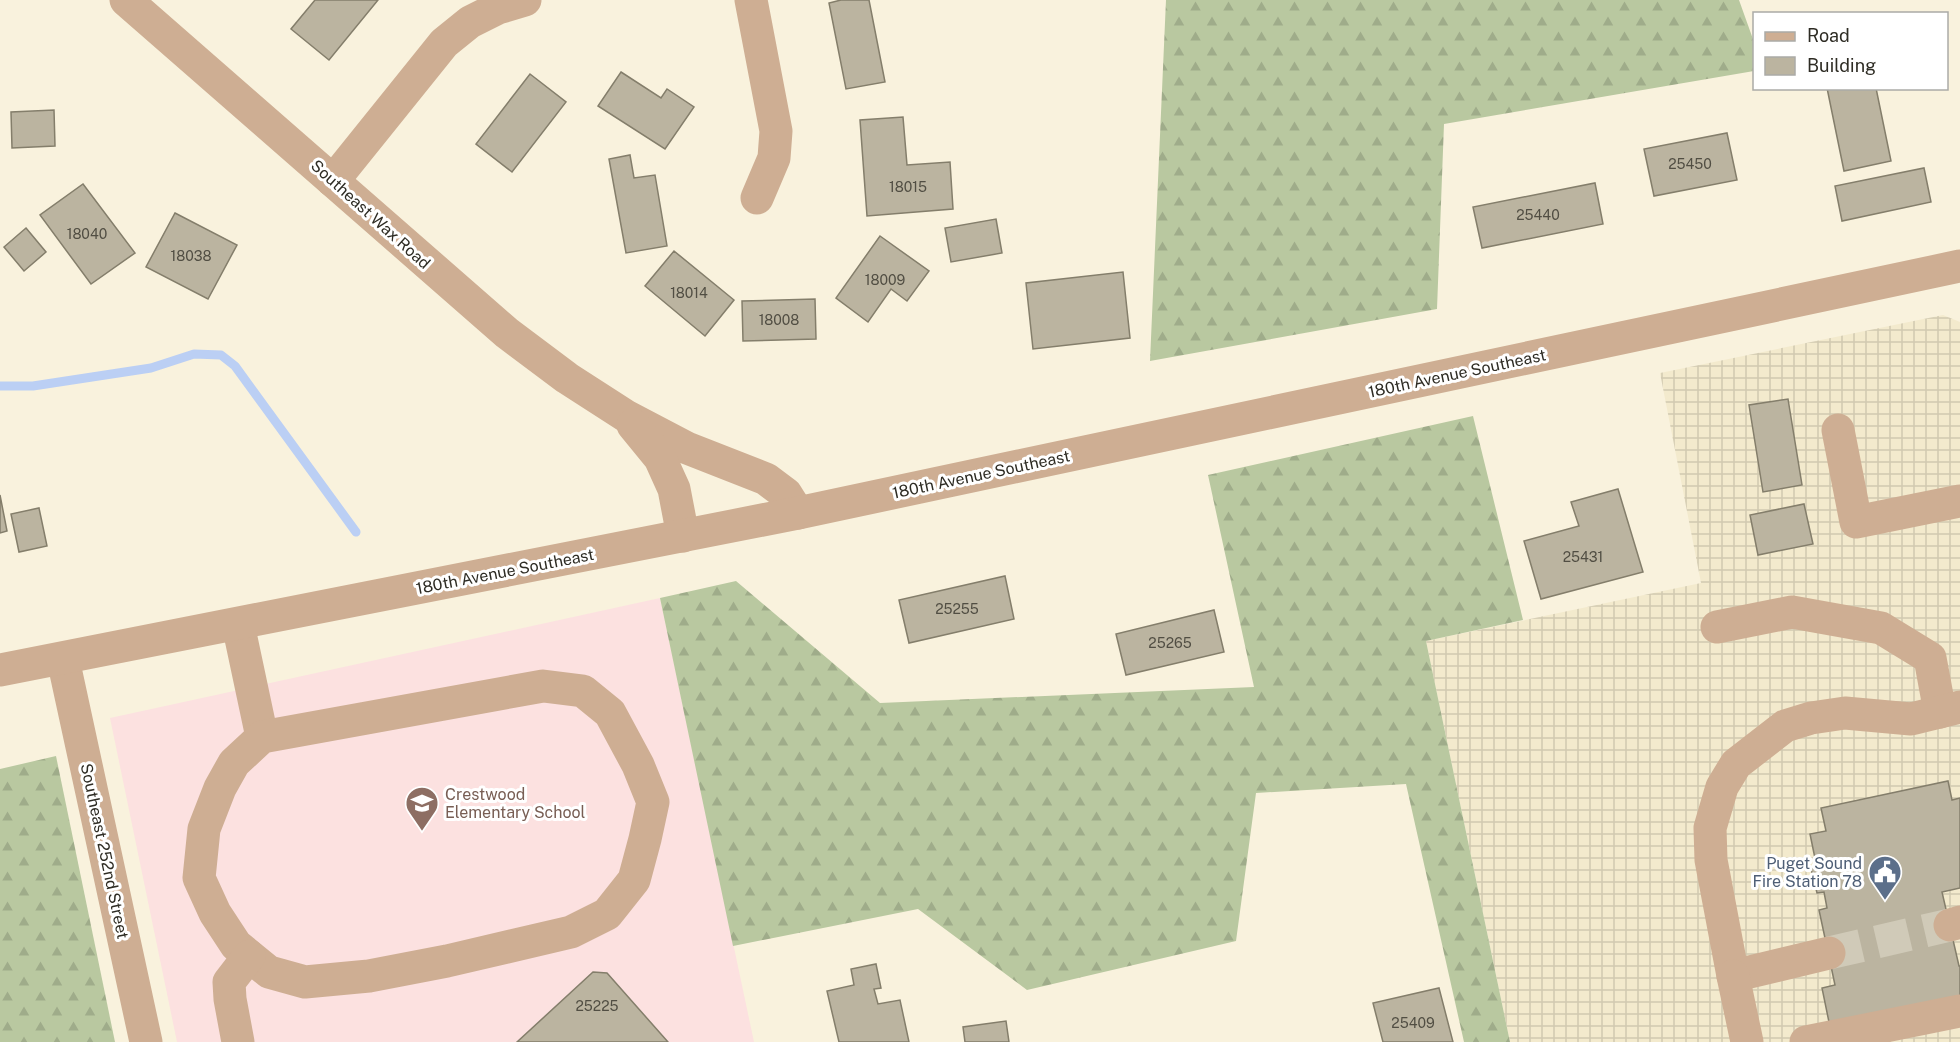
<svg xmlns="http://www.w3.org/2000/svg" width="1960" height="1042" font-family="'Public Sans',sans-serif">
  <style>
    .industrial { fill: url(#industrial-grid) }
    .education { fill: #fce1e0 }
    .forest { fill: url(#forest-firs) }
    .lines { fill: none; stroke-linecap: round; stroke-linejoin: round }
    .stream { stroke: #bbcff4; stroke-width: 9 }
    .building { fill: #bbb4a0; stroke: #847e6b; stroke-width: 1.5 }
    .minor-tunnel { stroke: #d0cab8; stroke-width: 33; stroke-dasharray: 33 16; stroke-linecap: butt }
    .minor { stroke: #ceae93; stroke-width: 33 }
    .labels { text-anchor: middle; stroke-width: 6; stroke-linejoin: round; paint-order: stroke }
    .number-label { font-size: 14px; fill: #514e43 }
    .street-label { font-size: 16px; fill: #2e2c24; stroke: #fff }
    .education-label { font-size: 16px; fill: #785e54; stroke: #fff; text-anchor: start }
    .service-label { font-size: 16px; fill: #4e5e75; stroke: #fff; text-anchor: end }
  </style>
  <defs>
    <pattern id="industrial-grid" width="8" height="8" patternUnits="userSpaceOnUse" patternTransform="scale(1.5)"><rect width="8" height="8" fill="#f3eacd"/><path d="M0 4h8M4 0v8" fill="none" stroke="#d1c9b0"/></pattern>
    <pattern id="forest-firs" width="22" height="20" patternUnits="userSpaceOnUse" patternTransform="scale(1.5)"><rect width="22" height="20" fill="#b9c8a0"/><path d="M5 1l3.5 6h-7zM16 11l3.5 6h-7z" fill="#9fac8a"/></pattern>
  </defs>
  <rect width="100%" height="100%" fill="#f9f2dd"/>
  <!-- industrial -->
  <polygon class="industrial" points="1943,315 1960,322 1960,1042 1510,1042 1426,641 1701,583 1660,373"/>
  <!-- education -->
  <polygon class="education" points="660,598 754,1042 177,1042 110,718"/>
  <!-- forest -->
  <g class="forest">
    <polygon points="1166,0 1739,0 1754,42 1754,71 1444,124 1437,309 1150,361"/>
    <polygon points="1473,416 1523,620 1426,641 1510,1042 1464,1042 1406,784 1256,793 1236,941 1027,990 918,909 733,946 660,598 736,581 880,703 1254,687 1208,475"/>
    <polygon points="56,756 115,1042 0,1042 0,769"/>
  </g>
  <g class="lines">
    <!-- stream -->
    <polyline class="stream" points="0,386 33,386 151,368 194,354 221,355 235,366 356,532"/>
  </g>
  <!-- building -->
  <g class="building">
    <polygon points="315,0 378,0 329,60 291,29"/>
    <polygon points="841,0 869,0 885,82 846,89 829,3"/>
    <polygon points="621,72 661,98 667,89 694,107 665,149 598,106"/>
    <polygon points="530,74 566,102 512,172 476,144"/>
    <polygon points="1827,88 1876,88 1891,161 1844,171"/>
    <polygon points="54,110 55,146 12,148 11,112"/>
    <polygon points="903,117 907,165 950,162 953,209 867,216 860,120"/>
    <polygon points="1727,133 1737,180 1654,196 1644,149"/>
    <polygon points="630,155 634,178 655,175 667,246 626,253 609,159"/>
    <polygon points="1924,168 1931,202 1842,221 1835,186"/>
    <polygon points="1595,183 1603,224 1482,248 1473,207"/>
    <polygon points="83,184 135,253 91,284 40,215"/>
    <polygon points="175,213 237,245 208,299 146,267"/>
    <polygon points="996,219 1002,253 951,262 945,228"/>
    <polygon points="26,228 46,252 24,271 4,247"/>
    <polygon points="880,236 929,271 907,301 891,289 868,322 836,298"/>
    <polygon points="674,251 734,300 705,336 645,286"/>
    <polygon points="1123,272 1130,338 1033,349 1026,283"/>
    <polygon points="815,299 816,339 743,341 742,301"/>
    <polygon points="1788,399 1802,485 1763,492 1749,405"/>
    <polygon points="1618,489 1643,572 1541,599 1524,541 1579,526 1571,502"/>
    <polygon points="0,495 7,531 0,533"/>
    <polygon points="1804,504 1813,544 1758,555 1750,515"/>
    <polygon points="39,508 47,546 19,552 11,514"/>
    <polygon points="1005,576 1014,619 909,643 899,600"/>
    <polygon points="1214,610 1224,652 1126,675 1116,634"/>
    <polygon points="1948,781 1952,800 1960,798 1960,888 1942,892 1959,966 1960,966 1960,1001 1830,1027 1822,988 1835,985 1819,910 1827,908 1824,892 1817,893 1811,869 1817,868 1810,834 1826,831 1821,808"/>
    <polygon points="876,964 881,988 874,989 878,1004 900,1000 909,1042 839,1042 827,991 854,985 851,969"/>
    <polygon points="593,972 607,973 668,1042 517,1042"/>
    <polygon points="1439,988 1453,1042 1383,1042 1373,1003"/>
    <polygon points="1006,1021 1009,1042 965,1042 963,1027"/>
  </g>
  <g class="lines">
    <!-- minor-tunnel -->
    <polyline class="minor-tunnel" points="1829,953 1950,925"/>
    <!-- minor -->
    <g class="minor">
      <polyline points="126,0 507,333 567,378 626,416 687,448 766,479 786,494 798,513"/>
      <polyline points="751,0 776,131 774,158 757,198"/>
      <polyline points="333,181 444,43 470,22 498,8 525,0"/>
      <polyline points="633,425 660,458 674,489 683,536"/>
      <polyline points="1838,430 1856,522 1960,501"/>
      <polyline points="238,624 262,737"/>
      <polyline points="1717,627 1792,612 1881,628 1930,658 1940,712"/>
      <polyline points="63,659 146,1042"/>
      <polyline points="0,670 798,513 1960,266"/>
      <polygon points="543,686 583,691 610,713 638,765 653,802 645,839 634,880 607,914 571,932 447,961 369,976 305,982 269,972 236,945 215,913 199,878 204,829 220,788 234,763 262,737"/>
      <polyline points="1950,925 1960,922"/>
      <polyline points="1829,953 1733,976 1711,860 1710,828 1722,787 1736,764 1785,726 1811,718 1845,713 1911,719 1960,707"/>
      <polyline points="1733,976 1747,1042"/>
      <polyline points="238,1042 230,999 229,982 249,956"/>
      <polyline points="1806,1042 1960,1011"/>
    </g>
  </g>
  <!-- icons -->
  <defs>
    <g id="school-pin" transform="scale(1.725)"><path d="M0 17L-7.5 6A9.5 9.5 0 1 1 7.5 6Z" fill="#8d6e63" stroke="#fff"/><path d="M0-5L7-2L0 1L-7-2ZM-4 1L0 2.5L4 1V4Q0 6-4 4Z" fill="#fff"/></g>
    <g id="civic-pin" transform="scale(1.725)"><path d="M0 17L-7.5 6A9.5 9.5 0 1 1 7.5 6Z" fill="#5c6f8a" stroke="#fff"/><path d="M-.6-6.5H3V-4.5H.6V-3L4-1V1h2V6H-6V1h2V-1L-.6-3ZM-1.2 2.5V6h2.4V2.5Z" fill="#fff"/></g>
  </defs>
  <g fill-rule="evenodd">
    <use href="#school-pin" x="422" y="803"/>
    <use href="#civic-pin" x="1885" y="872"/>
  </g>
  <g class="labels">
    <!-- number labels -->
    <g class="number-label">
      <text x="1690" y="169">25450</text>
      <text x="908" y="192">18015</text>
      <text x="1538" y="220">25440</text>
      <text x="87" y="239">18040</text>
      <text x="191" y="261">18038</text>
      <text x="885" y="285">18009</text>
      <text x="689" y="298">18014</text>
      <text x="779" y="325">18008</text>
      <text x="1583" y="562">25431</text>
      <text x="957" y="614">25255</text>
      <text x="1170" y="648">25265</text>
      <text x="597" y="1011">25225</text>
      <text x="1413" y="1028">25409</text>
    </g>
    <!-- street labels -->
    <g class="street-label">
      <text transform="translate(371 214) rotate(42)" y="6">Southeast Wax Road</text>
      <text transform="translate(1457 373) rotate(-12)" y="6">180th Avenue Southeast</text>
      <text transform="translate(981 474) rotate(-12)" y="6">180th Avenue Southeast</text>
      <text transform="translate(505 571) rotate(-11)" y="6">180th Avenue Southeast</text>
      <text transform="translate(105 851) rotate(78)" y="6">Southeast 252nd Street</text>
    </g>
    <!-- education labels -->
    <g class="education-label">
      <text x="445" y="800">Crestwood<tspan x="445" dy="18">Elementary School</tspan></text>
    </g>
    <!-- service labels -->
    <g class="service-label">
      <text x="1862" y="869">Puget Sound<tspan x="1862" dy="18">Fire Station 78</tspan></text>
    </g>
  </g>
  <!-- legend -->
  <rect x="1753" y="12" width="195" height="78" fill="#ffffff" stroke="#ababa7" stroke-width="1.5"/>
  <rect x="1765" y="32" width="30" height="9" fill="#ceae93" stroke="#ababa7" stroke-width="1.5"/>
  <text x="1807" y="42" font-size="18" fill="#2e2c24">Road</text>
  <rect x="1765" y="57" width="30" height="18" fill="#bbb4a0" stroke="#ababa7" stroke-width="1.5"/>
  <text x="1807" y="72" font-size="18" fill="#2e2c24">Building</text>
</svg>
